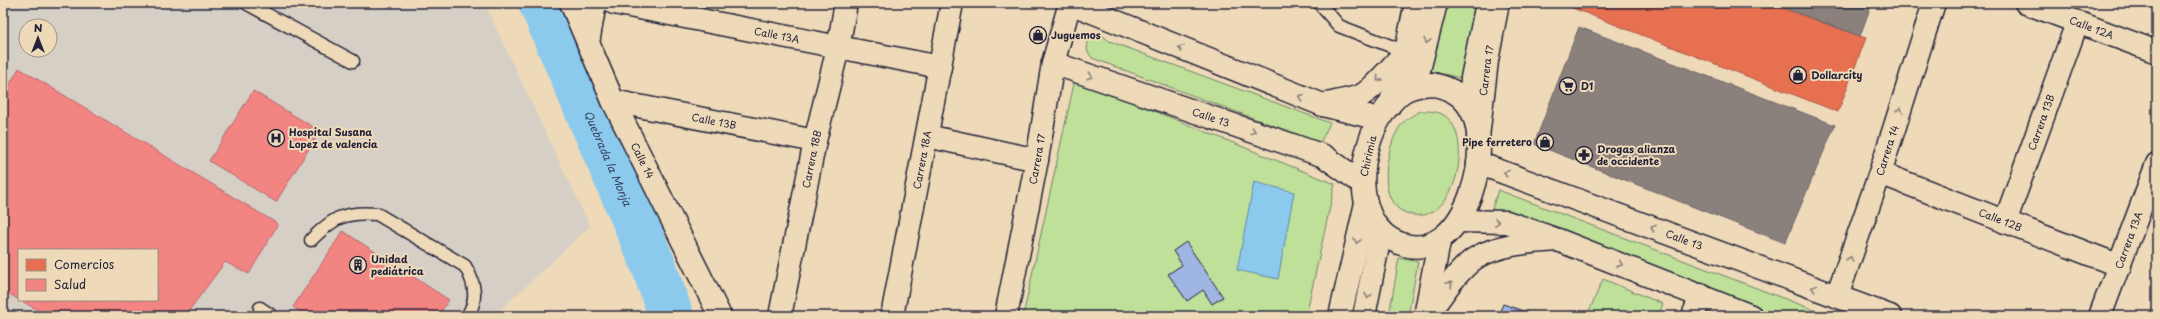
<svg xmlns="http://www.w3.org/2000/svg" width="2160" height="319" font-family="'Playpen Sans',sans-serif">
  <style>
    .built { fill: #d6cfc5; fill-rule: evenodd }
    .green { fill: #bee099; stroke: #70816a }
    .water { fill: #8ccaed; stroke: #6287a6 }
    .shops { fill: #e76f51; stroke: #ac584a }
    .health { fill: #f28482; stroke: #b4676d }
    .industry { fill: #8a817c; stroke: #6b6468 }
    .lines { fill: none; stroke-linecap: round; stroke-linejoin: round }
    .river { stroke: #8ccaed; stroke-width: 45 }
    .building { fill: #9fb5e2; stroke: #22223b }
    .service-casing { stroke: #22223b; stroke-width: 15 }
    .minor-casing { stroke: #22223b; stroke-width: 25 }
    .secondary-casing { stroke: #22223b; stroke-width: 25 }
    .primary-casing { stroke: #22223b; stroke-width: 25 }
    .service { stroke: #eedab8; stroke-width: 12 }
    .minor { stroke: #eedab8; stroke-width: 22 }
    .secondary { stroke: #eedab8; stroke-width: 22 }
    .primary { stroke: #eedab8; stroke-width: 22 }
    .oneway { stroke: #887e7a }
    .labels { text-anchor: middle; stroke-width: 4; stroke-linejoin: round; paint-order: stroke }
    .street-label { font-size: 10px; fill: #22223b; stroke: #eedab8 }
    .poi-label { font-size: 10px; font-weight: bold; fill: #22223b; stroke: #eedab8; text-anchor: start }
    .water-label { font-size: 11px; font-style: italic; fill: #37445f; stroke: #eedab8 }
  </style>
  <rect width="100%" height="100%" fill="#eedab8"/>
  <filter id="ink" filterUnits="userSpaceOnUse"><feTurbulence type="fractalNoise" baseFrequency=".025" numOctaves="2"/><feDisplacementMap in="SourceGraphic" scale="8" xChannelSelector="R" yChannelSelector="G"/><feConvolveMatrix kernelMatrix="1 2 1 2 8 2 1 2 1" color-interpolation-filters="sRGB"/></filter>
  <g filter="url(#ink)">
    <!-- built -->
    <path class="built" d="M3,3H484L590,226L494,316H3ZM26,26H50V50H26ZM19,250H157V300H19Z"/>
    <!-- green -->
    <g class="green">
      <polygon points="1445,3 1481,3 1465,79 1430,71"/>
      <polygon points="1103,36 1109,41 1330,123 1320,143 1092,58 1087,50 1088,42 1092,38"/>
      <polygon points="1075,79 1335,184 1306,316 1023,316"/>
      <path d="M1421,111C1428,111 1435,111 1442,114C1477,132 1456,232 1406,213C1375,202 1386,145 1401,125C1407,118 1413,115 1421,111Z"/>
      <polygon points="1498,190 1830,316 1777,316 1492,209"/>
      <polygon points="1399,258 1418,262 1408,316 1389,316"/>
      <polygon points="1603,279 1663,304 1658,316 1587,316"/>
    </g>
    <!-- water -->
    <polygon class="water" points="1254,182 1294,192 1278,279 1237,270"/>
    <!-- shops -->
    <polygon class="shops" points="1560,3 1767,3 1866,38 1838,112"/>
    <!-- health -->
    <g class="health">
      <polygon points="19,68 278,224 249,274 225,262 185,316 48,316 20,300 157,300 157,250 19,250 19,300 3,290 3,96"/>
      <polygon points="253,91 320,131 276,202 209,161"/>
      <polygon points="343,231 449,300 438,316 307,316 293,307"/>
    </g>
    <!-- industry -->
    <g class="industry">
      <polygon points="1771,3 1872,3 1860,36"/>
      <polygon points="1579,27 1835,125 1785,243 1534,144"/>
    </g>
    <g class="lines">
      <!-- river -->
      <path class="river" id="s1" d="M541,3L653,264L671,316"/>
    </g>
    <!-- building -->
    <g class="building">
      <polygon points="1186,242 1223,297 1212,304 1203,290 1187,301 1168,274 1182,265 1173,251"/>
      <polygon points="1503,304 1529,313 1536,316 1498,316"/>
    </g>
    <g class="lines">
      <!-- service casing -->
      <g class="service-casing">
        <g id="service">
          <polyline points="246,3 353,61"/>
          <polyline points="1319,3 1339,26 1406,52"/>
          <path d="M311,240C333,218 344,211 377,214L465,266C474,281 479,300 467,316"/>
          <polyline points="260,308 272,316"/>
        </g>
      </g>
      <!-- minor casing -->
      <g class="minor-casing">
        <g id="minor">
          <path id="s2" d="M571,3L613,101L720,316"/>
          <path id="s3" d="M614,3L940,67"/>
          <polyline points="1070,3 1323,105 1379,119"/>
          <path id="s4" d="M2026,3L2157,52"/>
          <polyline points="588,43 595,3"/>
          <path id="s5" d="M1053,63L1324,156L1362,183"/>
          <path id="s6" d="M613,101L815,141"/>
          <polyline points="927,136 1037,160"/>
          <path id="s7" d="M1478,163L1890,316"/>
          <path id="s8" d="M1880,173L2120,266"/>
          <polyline points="1458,221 1507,222 1558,240 1751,316"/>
          <path id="s9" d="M2005,222L2077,23"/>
          <path id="s10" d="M1837,296L1880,173L1934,3"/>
          <path id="s11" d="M780,316L815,141L838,48L846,3"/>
          <path id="s12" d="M892,316L952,3"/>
          <path id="s13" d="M1006,316L1037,160L1053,63L1070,3"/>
          <polyline points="1693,316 1701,295"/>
          <path id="s14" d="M2100,316L2157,164"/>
        </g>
      </g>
      <!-- secondary casing -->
      <g class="secondary-casing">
        <g id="secondary">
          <path d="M1323,105C1335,102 1348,100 1360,96C1372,91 1394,63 1405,53"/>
          <polyline points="1389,106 1401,74 1416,3"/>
          <path id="s15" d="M1478,137L1487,61L1498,3"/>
          <polyline points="1340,316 1366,203"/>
        </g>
      </g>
      <!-- primary casing -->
      <g class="primary-casing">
        <g id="primary">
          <path d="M1432,84C1444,87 1454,90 1462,98C1503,136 1465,270 1399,243C1383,237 1372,223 1367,206C1356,169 1371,118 1401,93C1410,86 1422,85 1432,84Z"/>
          <polyline points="1415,86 1436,3"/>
          <polyline points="1470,107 1472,78 1487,3"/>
          <polyline points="1426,311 1439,242"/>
          <polyline points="1364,316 1381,231"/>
          <path d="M1427,316C1439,299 1457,271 1474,259C1498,244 1530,242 1558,240"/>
        </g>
      </g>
      <!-- service -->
      <use href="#service" class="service"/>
      <!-- minor -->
      <use href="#minor" class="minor"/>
      <!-- secondary -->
      <use href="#secondary" class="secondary"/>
      <!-- primary -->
      <use href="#primary" class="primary"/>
    </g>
    <!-- one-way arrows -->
    <defs><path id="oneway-chevron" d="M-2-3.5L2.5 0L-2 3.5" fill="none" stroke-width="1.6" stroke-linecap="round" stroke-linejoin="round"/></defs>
    <g class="oneway">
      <use href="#oneway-chevron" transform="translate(1427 41) rotate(103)"/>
      <use href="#oneway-chevron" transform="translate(1181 48) rotate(-158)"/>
      <use href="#oneway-chevron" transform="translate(1090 76) rotate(19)"/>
      <use href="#oneway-chevron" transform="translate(1379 79) rotate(131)"/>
      <use href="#oneway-chevron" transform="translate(1301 97) rotate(-158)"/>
      <use href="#oneway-chevron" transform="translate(1900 110) rotate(-73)"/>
      <use href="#oneway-chevron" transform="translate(1253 131) rotate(19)"/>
      <use href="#oneway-chevron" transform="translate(1506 173) rotate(-160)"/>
      <use href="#oneway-chevron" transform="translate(1497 222) rotate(2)"/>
      <use href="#oneway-chevron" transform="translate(1653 228) rotate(-160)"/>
      <use href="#oneway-chevron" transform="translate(1357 241) rotate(103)"/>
      <use href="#oneway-chevron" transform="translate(1850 259) rotate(-71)"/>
      <use href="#oneway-chevron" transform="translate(1620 264) rotate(21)"/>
      <use href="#oneway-chevron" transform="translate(1450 284) rotate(-47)"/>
      <use href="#oneway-chevron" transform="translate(1814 288) rotate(-160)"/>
      <use href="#oneway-chevron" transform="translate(1368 296) rotate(101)"/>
    </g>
  </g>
  <!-- icons -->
  <defs>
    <g id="shop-ring" transform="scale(0.9)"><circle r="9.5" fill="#eedab8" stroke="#22223b" stroke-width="1.5"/><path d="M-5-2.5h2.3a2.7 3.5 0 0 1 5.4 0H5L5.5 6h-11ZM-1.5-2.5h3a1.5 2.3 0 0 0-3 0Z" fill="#22223b"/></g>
    <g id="supermarket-ring" transform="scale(0.9)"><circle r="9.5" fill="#eedab8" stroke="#22223b" stroke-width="1.5"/><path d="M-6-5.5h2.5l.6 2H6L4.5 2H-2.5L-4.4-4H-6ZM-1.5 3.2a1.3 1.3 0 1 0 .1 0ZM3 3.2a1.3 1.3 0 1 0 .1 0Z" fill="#22223b"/></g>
    <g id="hospital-ring" transform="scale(0.9)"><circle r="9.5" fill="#eedab8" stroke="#22223b" stroke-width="1.5"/><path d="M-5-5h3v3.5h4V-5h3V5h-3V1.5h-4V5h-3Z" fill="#22223b"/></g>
    <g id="pharmacy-ring" transform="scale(0.9)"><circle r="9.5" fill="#eedab8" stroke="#22223b" stroke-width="1.5"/><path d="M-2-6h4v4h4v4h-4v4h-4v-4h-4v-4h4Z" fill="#22223b"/></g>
    <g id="building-ring" transform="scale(0.9)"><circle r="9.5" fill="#eedab8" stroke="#22223b" stroke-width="1.5"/><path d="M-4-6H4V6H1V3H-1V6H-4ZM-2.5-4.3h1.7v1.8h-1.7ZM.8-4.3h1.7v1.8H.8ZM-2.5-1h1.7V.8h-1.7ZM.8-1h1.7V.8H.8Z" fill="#22223b"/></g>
  </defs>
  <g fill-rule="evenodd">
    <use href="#shop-ring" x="1038" y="35"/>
    <use href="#shop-ring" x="1798" y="75"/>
    <use href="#supermarket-ring" x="1568" y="86"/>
    <use href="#hospital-ring" x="276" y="138"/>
    <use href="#shop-ring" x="1545" y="142"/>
    <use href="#pharmacy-ring" x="1584" y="155"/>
    <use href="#building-ring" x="358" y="265"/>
  </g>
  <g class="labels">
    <!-- street labels -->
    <g class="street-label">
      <text dy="4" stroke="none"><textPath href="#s4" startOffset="70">Calle 12A</textPath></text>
      <text dy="4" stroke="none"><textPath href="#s3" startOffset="166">Calle 13A</textPath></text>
      <text dy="4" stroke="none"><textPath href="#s15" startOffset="67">Carrera 17</textPath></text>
      <text dy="4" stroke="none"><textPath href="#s5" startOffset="167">Calle 13</textPath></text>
      <text dy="4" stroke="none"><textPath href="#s6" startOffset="103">Calle 13B</textPath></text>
      <text dy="4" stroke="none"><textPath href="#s9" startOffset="106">Carrera 13B</textPath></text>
      <text dy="4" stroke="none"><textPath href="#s10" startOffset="154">Carrera 14</textPath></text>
      <text transform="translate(1368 156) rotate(-77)" y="4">Chirimia</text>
      <text dy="4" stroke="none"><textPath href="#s11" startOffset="160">Carrera 18B</textPath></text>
      <text dy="4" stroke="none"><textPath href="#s12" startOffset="159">Carrera 18A</textPath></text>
      <text dy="4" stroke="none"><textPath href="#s13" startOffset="160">Carrera 17</textPath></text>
      <text dy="4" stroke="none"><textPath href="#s2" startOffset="173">Calle 14</textPath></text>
      <text dy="4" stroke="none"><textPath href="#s8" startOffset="129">Calle 12B</textPath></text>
      <text dy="4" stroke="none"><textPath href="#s7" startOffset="220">Calle 13</textPath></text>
      <text dy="4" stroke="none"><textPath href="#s14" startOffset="81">Carrera 13A</textPath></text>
    </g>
    <!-- poi labels -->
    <g class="poi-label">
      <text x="1051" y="39">Juguemos</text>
      <text x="1811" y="79">Dollarcity</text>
      <text x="1581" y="90">D1</text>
      <text x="289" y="136">Hospital Susana<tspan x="289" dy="12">Lopez de valencia</tspan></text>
      <text x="1532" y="146" text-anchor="end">Pipe ferretero</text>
      <text x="1597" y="153">Drogas alianza<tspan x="1597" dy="12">de occidente</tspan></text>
      <text x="371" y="263">Unidad<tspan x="371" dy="12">pediátrica</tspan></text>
    </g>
    <!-- water labels -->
    <g class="water-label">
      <text dy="4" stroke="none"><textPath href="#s1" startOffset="169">Quebrada la Monja</textPath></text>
    </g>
  </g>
  <!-- margin -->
  <rect width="2160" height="319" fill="none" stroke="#eedab8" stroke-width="16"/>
  <rect x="8" y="8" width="2144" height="303" fill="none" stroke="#22223b" stroke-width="1.5" filter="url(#ink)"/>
  <!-- legend -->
  <rect x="18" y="249" width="140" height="52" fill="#eedab8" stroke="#9c9086"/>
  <rect x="26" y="259" width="20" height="12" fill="#e76f51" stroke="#9c9086"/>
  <text x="54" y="269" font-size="12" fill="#22223b">Comercios</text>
  <rect x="26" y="279" width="20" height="12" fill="#f28482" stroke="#9c9086"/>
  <text x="54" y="289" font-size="12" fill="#22223b">Salud</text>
  <!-- north arrow -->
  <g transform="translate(38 38)"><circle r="19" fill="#eedab8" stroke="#9c9086"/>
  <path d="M0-3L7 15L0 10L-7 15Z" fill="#22223b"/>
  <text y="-6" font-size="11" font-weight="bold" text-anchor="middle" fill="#22223b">N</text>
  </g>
</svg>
